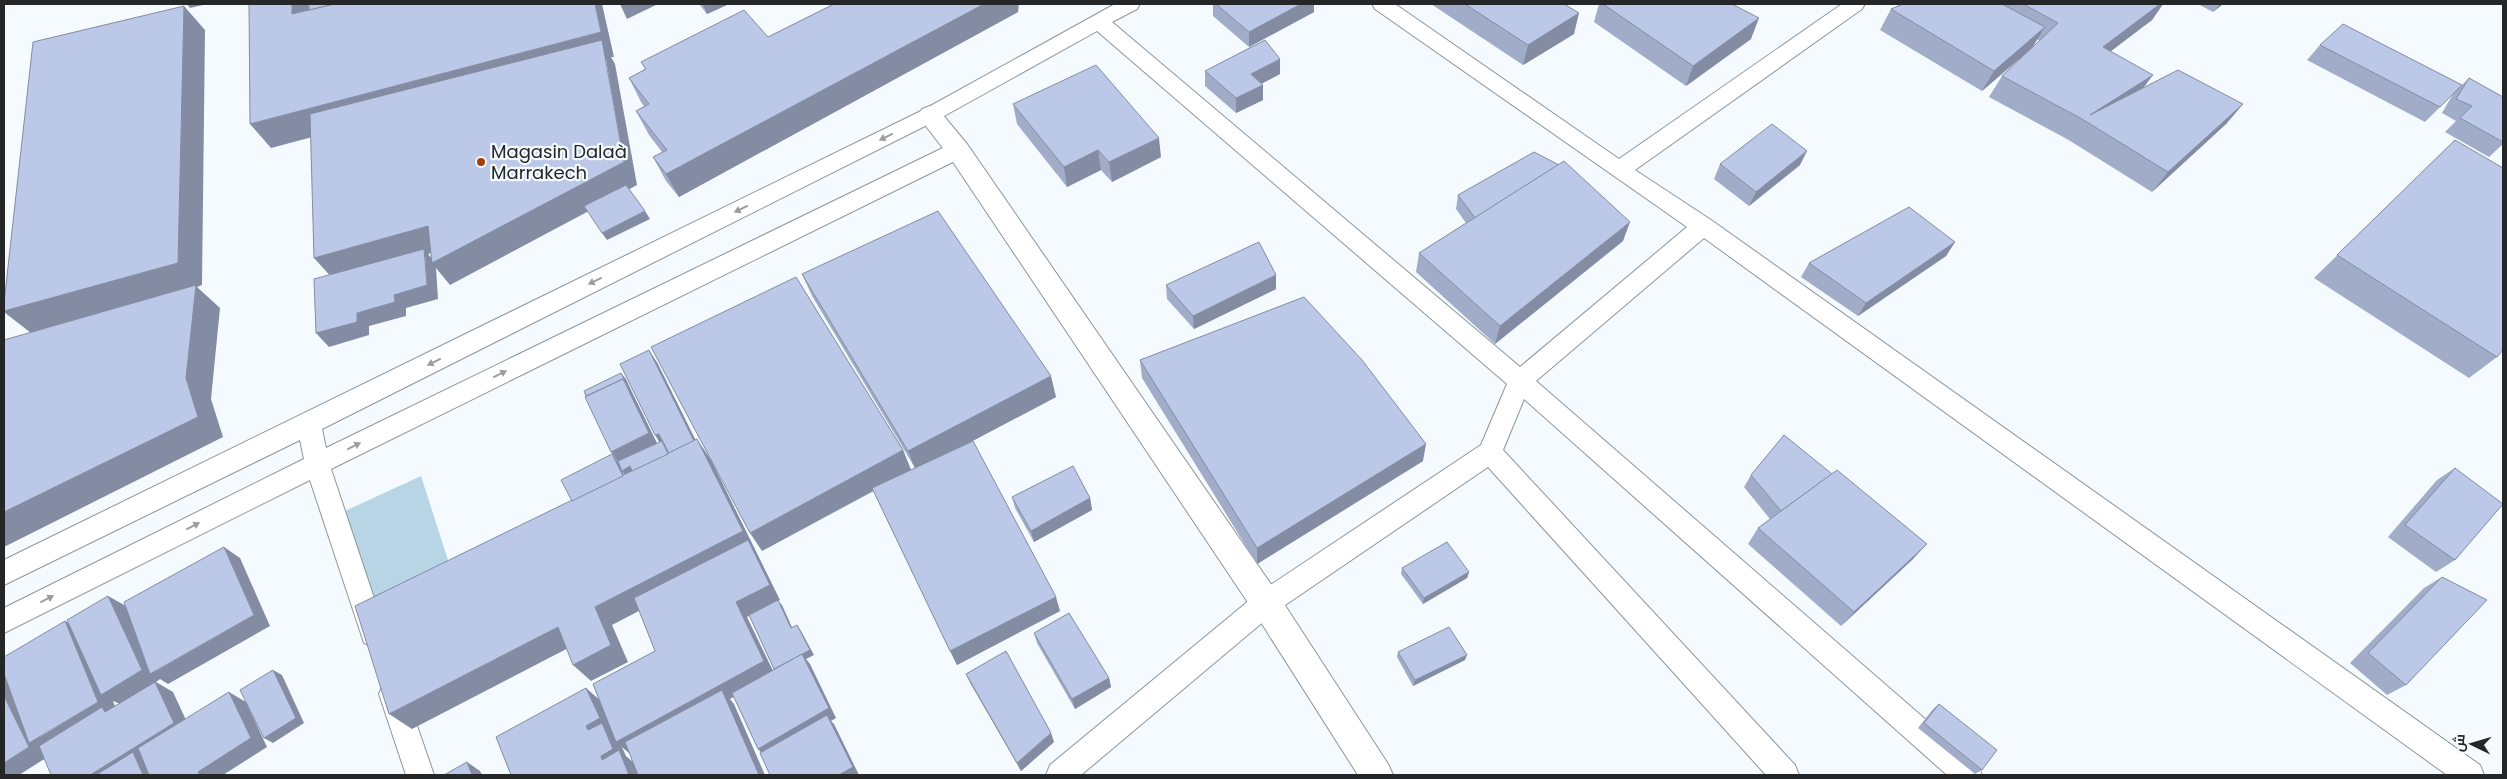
<svg xmlns="http://www.w3.org/2000/svg" width="2507" height="779" font-family="Poppins,Cairo,sans-serif">
  <style>
    .green { fill: #b8d5e6 }
    .lines { fill: none; stroke-linecap: round; stroke-linejoin: round }
    .service-casing { stroke: #8f9598; stroke-width: 2 }
    .minor-casing { stroke: #8f9598; stroke-width: 2 }
    .service { fill: #fff; fill-rule: evenodd }
    .minor { fill: #fff; fill-rule: evenodd }
    .wall { fill: #a1acc8 }
    .shaded-wall { fill: #838ca2 }
    .building { fill: #bbc8e8; stroke: #838ca2 }
    .oneway { fill: #9c9d9e }
    .poi-dot { fill: #a3400a; stroke: #f4fafe; stroke-width: 2 }
    .labels { text-anchor: middle; stroke-width: 4.5; stroke-linejoin: round; paint-order: stroke }
    .poi-label { font-size: 18px; fill: #242628; stroke: #f4fafe; text-anchor: start }
  </style>
  <rect width="100%" height="100%" fill="#f4fafe"/>
  <!-- green -->
  <polygon class="green" points="421,476 455,582 377,619 345,511"/>
  <g class="lines">
    <!-- service casing -->
    <g class="service-casing">
      <g id="service">
        <polygon points="1115,4 1140,4 1137,9 1112,22 1520,367 1687,227 1375,9 1372,4 1395,4 1619,159 1842,4 1865,4 1862,9 1635,170 1711,220 2480,765 2484,775 2447,775 1704,238 1536,381 1978,765 1982,775 1947,775 1524,399 1503,450 1795,765 1799,775 1766,775 1488,467 1275,612 1081,775 1046,775 1050,765 1257,594 1481,445 1507,384 1097,31 937,120 322,429 326,448 951,144 958,142 965,144 969,150 965,156 331,469 386,634 382,643 373,646 364,643 310,480 4,633 4,608 304,459 300,440 4,585 4,560 923,110"/>
        <polygon points="393,681 403,685 434,775 406,775 379,694 383,685"/>
      </g>
    </g>
    <!-- minor casing -->
    <g class="minor-casing">
      <polygon id="minor" points="930,106 938,109 967,144 1277,593 1388,764 1393,775 1358,775 1255,613 949,156 922,121 918,115 922,109"/>
    </g>
    <!-- service -->
    <use href="#service" class="service"/>
    <!-- minor -->
    <use href="#minor" class="minor"/>
  </g>
  <!-- wall -->
  <g class="wall">
    <polygon points="699,4 729,4 707,14"/>
    <polygon points="834,4 1018,4 1019,6 1018,12 679,197 666,181 653,157 662,152 649,135 636,111 644,106 641,102 629,78 645,69 641,62 768,37"/>
    <polygon points="1213,4 1314,4 1314,12 1249,47 1213,16"/>
    <polygon points="1431,4 1564,4 1574,34 1523,65"/>
    <polygon points="1599,4 1732,4 1751,39 1686,86 1594,22"/>
    <polygon points="1903,4 2163,4 2152,20 2110,51 2143,88 2243,104 2226,124 2152,192 2067,139 1989,97 2002,76 2040,41 2037,39 2032,48 1982,91 1880,30 1891,9"/>
    <polygon points="2198,4 2223,4 2213,12"/>
    <polygon points="2320,45 2462,85 2469,78 2503,97 2503,144 2489,157 2445,132 2456,121 2442,113 2453,94 2425,122 2307,60"/>
    <polygon points="1205,71 1280,74 1261,84 1263,85 1263,100 1236,113 1205,86"/>
    <polygon points="1013,104 1161,157 1112,182 1101,170 1067,187 1017,124"/>
    <polygon points="2455,140 2497,357 2469,378 2314,278"/>
    <polygon points="1720,164 1800,165 1749,206 1714,179"/>
    <polygon points="1458,195 1623,241 1495,344 1416,272 1419,253 1466,223 1456,209"/>
    <polygon points="1955,242 1946,256 1858,316 1801,277 1809,263"/>
    <polygon points="802,274 1056,397 968,443 1060,611 957,665 874,491 762,551 903,450 911,470 915,468 812,296"/>
    <polygon points="1166,285 1276,289 1194,329 1167,299"/>
    <polygon points="1140,360 1423,461 1257,564 1142,378"/>
    <polygon points="2455,468 2455,560 2436,572 2388,537 2437,480"/>
    <polygon points="1751,475 1913,559 1841,626 1748,544 1758,528 1770,519 1744,487"/>
    <polygon points="1012,497 1090,498 1092,510 1034,542 1015,508"/>
    <polygon points="1402,568 1469,572 1467,578 1423,604 1401,574"/>
    <polygon points="2442,577 2406,685 2387,695 2350,663 2424,588"/>
    <polygon points="1034,633 1109,678 1111,687 1075,709 1037,643"/>
    <polygon points="1398,652 1465,660 1413,686 1397,657"/>
    <polygon points="966,674 1054,742 1021,771 970,683"/>
    <polygon points="1939,704 1982,770 1975,774 1918,728 1933,709"/>
  </g>
  <!-- shaded-wall -->
  <g class="shaded-wall">
    <polygon points="187,4 207,4 190,8"/>
    <polygon points="292,4 307,4 309,6 310,18 292,14"/>
    <polygon points="595,4 602,4 614,57 611,57 615,64 637,185 587,212 584,206 587,212 450,285 436,268 438,299 406,308 406,316 369,326 369,335 329,347 316,333 357,322 357,313 395,302 394,295 427,285 425,255 334,280 314,258 428,226 445,249 428,254 434,261 624,162 606,59 271,148 250,124 601,32"/>
    <polygon points="620,4 658,4 627,19"/>
    <polygon points="703,4 729,4 707,14"/>
    <polygon points="984,4 1018,4 1018,12 679,197 666,174"/>
    <polygon points="1301,4 1314,4 1314,12 1249,47 1249,32"/>
    <polygon points="2160,4 2163,4 2152,20 2089,68 2103,47"/>
    <polygon points="2220,4 2223,4 2213,12"/>
    <polygon points="184,6 205,30 202,285 197,287 220,308 211,399 223,437 4,547 4,512 31,333 4,312 4,311"/>
    <polygon points="1579,13 1574,34 1523,65 1528,45"/>
    <polygon points="1759,18 1751,39 1686,86 1693,66"/>
    <polygon points="2045,27 2032,48 1982,91 1994,71"/>
    <polygon points="1280,59 1280,74 1251,89 1251,74"/>
    <polygon points="2153,75 2138,95 2090,115"/>
    <polygon points="1263,85 1263,100 1236,113 1236,98"/>
    <polygon points="2243,104 2226,124 2152,192 2168,172"/>
    <polygon points="1159,138 1161,157 1112,182 1109,162"/>
    <polygon points="1098,150 1101,170 1067,187 1064,167"/>
    <polygon points="1807,151 1800,165 1749,206 1756,192"/>
    <polygon points="645,211 650,219 607,240 602,233"/>
    <polygon points="1630,222 1623,241 1495,344 1500,326"/>
    <polygon points="1955,242 1946,256 1858,316 1866,303"/>
    <polygon points="1276,275 1276,289 1194,329 1193,316"/>
    <polygon points="649,350 658,364 703,455 679,468"/>
    <polygon points="621,373 626,379 632,392 658,445 620,464 611,452 629,391"/>
    <polygon points="1051,376 1056,397 916,471 908,451"/>
    <polygon points="659,434 676,469 655,435"/>
    <polygon points="697,439 711,460 780,600 778,601 782,605 795,634 791,628 778,601 747,617 775,675 730,699 734,704 765,775 759,775 630,754 622,747 626,756 633,762 638,775 629,775 602,760 586,726 586,688 601,701 736,602 754,551 612,625 628,662 591,681 573,665 595,607"/>
    <polygon points="1426,444 1423,461 1257,564 1257,548"/>
    <polygon points="903,450 911,470 762,551 750,533"/>
    <polygon points="612,454 617,460 631,489 626,483"/>
    <polygon points="630,466 635,473 627,477 622,471"/>
    <polygon points="1090,498 1092,510 1034,542 1031,531"/>
    <polygon points="1927,544 1913,559 1841,626 1854,612"/>
    <polygon points="224,547 240,558 270,626 168,684 160,679 156,682 173,692 192,733 148,760 152,761 158,775 143,775 139,766 123,775 90,775 174,723 155,683 120,704 113,701 117,712 115,713 121,716 124,722 111,715 50,752 47,751 49,756 19,775 4,775 4,763 29,747 4,696 4,673 10,676 40,737 98,702 65,621 84,632 108,690 142,670 108,596 126,606 156,671 254,615"/>
    <polygon points="1469,572 1467,578 1423,604 1424,598"/>
    <polygon points="1056,597 1060,611 957,665 950,651"/>
    <polygon points="797,625 801,631 814,655 806,659 810,664 836,718 831,721 834,724 859,775 839,775 766,758 758,749 778,674"/>
    <polygon points="558,627 576,644 412,729 389,714"/>
    <polygon points="1467,655 1465,660 1413,686 1415,680"/>
    <polygon points="273,670 282,675 304,723 273,743 264,738"/>
    <polygon points="1109,678 1111,687 1075,709 1072,699"/>
    <polygon points="229,692 246,702 267,747 223,775 200,775 198,772"/>
    <polygon points="1051,733 1054,742 1021,771 1017,763"/>
    <polygon points="467,762 480,771 482,775 472,775"/>
  </g>
  <!-- building -->
  <g class="building">
    <polygon points="249,4 292,4 292,14 334,4 595,4 601,32 250,124"/>
    <polygon points="309,4 334,4 309,10"/>
    <polygon points="834,4 984,4 666,174 653,157 667,150 636,111 649,104 629,78 646,69 641,62 744,10 768,37"/>
    <polygon points="1216,4 1301,4 1249,32"/>
    <polygon points="1465,4 1564,4 1579,13 1528,45"/>
    <polygon points="1603,4 1732,4 1759,18 1693,66"/>
    <polygon points="1903,4 2002,4 2045,27 1994,71 1891,9"/>
    <polygon points="2023,4 2160,4 2103,47 2153,75 2090,115 2178,70 2243,104 2168,172 2082,119 2002,76 2058,23"/>
    <polygon points="184,6 178,263 4,311 4,303 33,42"/>
    <polygon points="2343,24 2462,85 2440,107 2320,45"/>
    <polygon points="602,40 624,162 432,263 428,226 314,258 310,114"/>
    <polygon points="1265,40 1280,59 1251,74 1263,85 1236,98 1205,71"/>
    <polygon points="1096,65 1159,138 1109,162 1098,150 1064,167 1013,104"/>
    <polygon points="2469,78 2503,97 2503,142 2460,118 2472,106 2456,99"/>
    <polygon points="1772,124 1807,151 1756,192 1720,164"/>
    <polygon points="2455,140 2503,168 2503,350 2497,357 2337,255"/>
    <polygon points="1534,152 1559,165 1475,218 1458,195"/>
    <polygon points="1564,161 1630,222 1500,326 1419,253"/>
    <polygon points="626,185 645,211 602,233 584,206"/>
    <polygon points="1909,207 1955,242 1866,303 1809,263"/>
    <polygon points="938,211 1051,376 908,451 802,274"/>
    <polygon points="1259,242 1276,275 1193,316 1166,285"/>
    <polygon points="424,249 427,285 394,295 395,302 357,313 357,322 316,333 314,279"/>
    <polygon points="796,277 903,450 750,533 651,347"/>
    <polygon points="196,285 186,378 198,417 4,512 4,340"/>
    <polygon points="1304,297 1362,360 1426,444 1257,548 1140,360"/>
    <polygon points="649,350 694,441 669,453 659,434 655,435 620,364"/>
    <polygon points="621,373 626,383 623,379 586,396 584,391"/>
    <polygon points="623,379 649,433 611,452 585,397"/>
    <polygon points="1784,435 1832,474 1781,511 1751,475"/>
    <polygon points="697,439 743,531 595,607 611,645 573,665 558,627 389,714 355,606"/>
    <polygon points="662,441 668,454 632,471 630,466 622,471 618,461"/>
    <polygon points="973,441 1056,597 950,651 872,488"/>
    <polygon points="612,454 623,476 572,501 561,480"/>
    <polygon points="1073,466 1090,498 1031,531 1012,497"/>
    <polygon points="2455,468 2503,504 2455,560 2405,525"/>
    <polygon points="1837,470 1927,544 1854,612 1758,528"/>
    <polygon points="748,540 770,585 736,602 764,661 616,742 593,684 655,651 634,598"/>
    <polygon points="1447,542 1469,572 1424,598 1402,568"/>
    <polygon points="224,547 254,615 150,674 124,602"/>
    <polygon points="2442,577 2487,600 2406,685 2368,653"/>
    <polygon points="108,596 142,670 101,695 67,620"/>
    <polygon points="778,600 791,628 797,625 810,650 774,669 749,615"/>
    <polygon points="1069,613 1109,678 1072,699 1034,633"/>
    <polygon points="65,621 98,702 29,743 4,674 4,657"/>
    <polygon points="1449,627 1467,655 1415,680 1398,652"/>
    <polygon points="1006,651 1051,733 1017,763 966,674"/>
    <polygon points="802,654 829,708 758,749 732,693"/>
    <polygon points="273,670 296,718 264,738 240,690"/>
    <polygon points="155,682 174,723 90,775 51,775 39,746 102,707 105,712"/>
    <polygon points="586,688 600,718 586,726 588,730 602,723 613,749 601,756 602,760 619,750 629,775 511,775 496,737"/>
    <polygon points="722,690 759,775 638,775 625,742"/>
    <polygon points="229,692 251,738 198,772 200,775 149,775 138,748"/>
    <polygon points="4,696 29,747 4,763"/>
    <polygon points="1939,704 1997,750 1982,770 1924,723"/>
    <polygon points="827,715 853,767 839,775 770,775 760,753"/>
    <polygon points="133,752 143,775 96,775"/>
    <polygon points="467,762 472,775 444,775"/>
  </g>
  <!-- one-way arrows -->
  <defs><path id="oneway-solid" d="M-6-.8H1V-3.2L6.5 0L1 3.2V.8H-6Z" transform="scale(1.25)"/></defs>
  <g class="oneway">
    <use href="#oneway-solid" transform="translate(886 137) rotate(154)"/>
    <use href="#oneway-solid" transform="translate(741 209) rotate(154)"/>
    <use href="#oneway-solid" transform="translate(595 281) rotate(154)"/>
    <use href="#oneway-solid" transform="translate(434 362) rotate(154)"/>
    <use href="#oneway-solid" transform="translate(500 374) rotate(-26)"/>
    <use href="#oneway-solid" transform="translate(354 446) rotate(-26)"/>
    <use href="#oneway-solid" transform="translate(193 526) rotate(-27)"/>
    <use href="#oneway-solid" transform="translate(47 599) rotate(-27)"/>
  </g>
  <!-- markers -->
  <circle class="poi-dot" cx="481" cy="162" r="5"/>
  <g class="labels">
    <!-- poi labels -->
    <g class="poi-label">
      <text x="491" y="158">Magasin Dalaà<tspan x="491" dy="21">Marrakech</tspan></text>
    </g>
  </g>
  <!-- border -->
  <rect width="2507" height="779" fill="none" stroke="#242628" stroke-width="10"/>
  <!-- north arrow -->
  <g transform="translate(2472 744) rotate(275)" stroke="#f4fafe" stroke-width="4" paint-order="stroke">
  <path d="M0-4L9 19L0 12L-9 19Z" fill="#242628"/>
  <text y="-8" font-size="14" font-weight="bold" text-anchor="middle" fill="#242628">ش</text>
  </g>
</svg>
